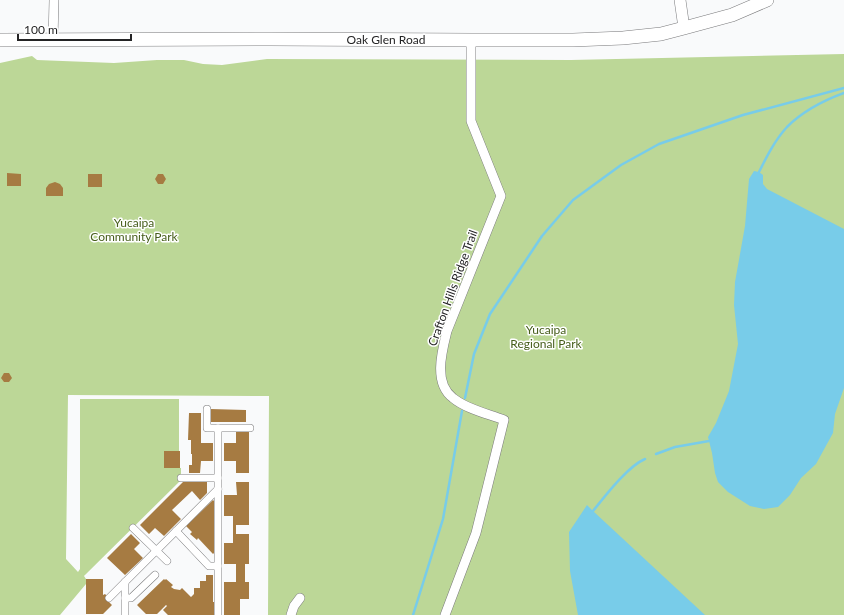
<svg xmlns="http://www.w3.org/2000/svg" width="844" height="615" font-family="Lato,sans-serif">
  <style>
    .green { fill: #bcd797 }
    .water { fill: #78cce9 }
    .lines { fill: none; stroke-linecap: round; stroke-linejoin: round }
    .stream { stroke: #78cce9; stroke-width: 2.5 }
    .building { fill: #a67b42 }
    .pedestrian-casing { stroke: #7a7a7c; stroke-width: 8 }
    .minor-casing { stroke: #7a7a7c; stroke-width: 10 }
    .tertiary-casing { stroke: #7a7a7c; stroke-width: 12 }
    .secondary-casing { stroke: #7a7a7c; stroke-width: 14 }
    .pedestrian { stroke: #fff; stroke-width: 7 }
    .minor { stroke: #fff; stroke-width: 9 }
    .tertiary { stroke: #fff; stroke-width: 11 }
    .secondary { stroke: #fff; stroke-width: 13 }
    .labels { text-anchor: middle; stroke-width: 3; stroke-linejoin: round; paint-order: stroke }
    .street-label { font-size: 12px; fill: #242425; stroke: #fff }
    .park-label { font-size: 12px; fill: #465e1b; stroke: #fff }
  </style>
  <rect width="100%" height="100%" fill="#f9fafb"/>
  <!-- green -->
  <polygon class="green" points="844,54 844,615 268,615 269,396 68,395 66,559 78,572 80,569 80,399 179,399 179,451 164,451 164,467 181,468 181,480 84,576 86,579 86,584 60,615 0,615 0,63 32,56 37,60 114,63 157,60 184,60 203,64 222,65 267,59 571,60"/>
  <!-- water -->
  <g class="water">
    <polygon points="754,171 759,172 763,175 763,184 767,189 844,229 844,388 835,414 833,433 816,464 801,478 790,495 778,507 764,509 750,506 728,492 718,482 715,473 712,453 708,437 716,423 729,391 738,344 734,305 735,282 745,226 749,179"/>
    <polygon points="587,505 593,511 705,615 578,615 570,571 569,532"/>
  </g>
  <g class="lines">
    <!-- stream -->
    <g class="stream">
      <path d="M759,172C767,156 775,140 787,127C802,112 825,100 844,93"/>
      <polyline points="465,398 474,354 490,314 542,236 573,200 621,165 659,144 743,115 844,88"/>
      <polyline points="656,454 675,447 709,441"/>
      <path d="M593,511C605,496 628,466 645,459"/>
      <polyline points="413,615 443,519 462,411"/>
    </g>
  </g>
  <!-- building -->
  <g class="building">
    <polygon points="7,173 21,174 21,186 7,186"/>
    <rect x="88" y="174" width="14" height="13"/>
    <polygon points="158,174 163,174 166,179 163,184 158,184 155,179"/>
    <polygon points="55,182 60,184 63,188 63,196 46,196 46,188 49,184"/>
    <polygon points="4,373 9,373 12,378 9,382 4,382 1,378"/>
    <polygon points="210,409 246,410 246,422 210,422"/>
    <polygon points="189,413 201,413 201,443 213,443 213,461 201,461 200,473 189,473 189,465 192,465 192,454 191,454 191,440 188,440"/>
    <polygon points="236,431 249,431 249,473 236,473 236,461 224,461 224,443 236,443"/>
    <rect x="164" y="451" width="16" height="17"/>
    <polygon points="183,482 207,482 207,493 200,500 192,491 172,510 181,519 164,536 155,528 149,534 140,525"/>
    <polygon points="236,482 249,482 249,525 236,525 236,534 249,534 249,564 245,564 245,582 249,582 249,599 240,599 240,615 224,615 224,582 236,582 236,564 224,564 224,543 233,543 233,516 224,516 224,495 237,495"/>
    <polygon points="213,500 215,502 215,552 213,554 198,538 197,540 190,534 192,532 186,526"/>
    <polygon points="131,534 140,543 134,549 143,558 125,575 107,558"/>
    <polygon points="206,575 213,575 213,602 215,602 215,615 168,615 163,610 167,606 166,605 157,614 146,614 137,605 164,579 165,580 166,579 173,585 171,587 174,589 180,590 182,588 191,597 194,594 194,588 200,588 200,581 206,581"/>
    <polygon points="86,579 103,579 103,595 105,594 111,600 109,602 112,605 103,614 86,614"/>
  </g>
  <g class="lines">
    <!-- pedestrian casing -->
    <g class="pedestrian-casing">
      <g id="pedestrian">
        <polyline points="207,409 207,428 250,428"/>
        <polyline points="181,478 218,478"/>
        <polyline points="133,528 167,561"/>
        <polyline points="176,531 209,566 218,566"/>
        <polyline points="109,598 125,582"/>
        <polyline points="125,598 131,598 155,575"/>
        <polyline points="125,615 125,582 218,489"/>
        <polyline points="218,615 218,428"/>
      </g>
    </g>
    <!-- minor casing -->
    <g class="minor-casing">
      <g id="minor">
        <polyline points="53,40 54,0"/>
        <polyline points="291,615 294,606 300,598"/>
        <path d="M445,615L476,533L504,420C489,414 466,409 453,398C433,383 442,351 447,331L501,196L471,121V40"/>
      </g>
    </g>
    <!-- tertiary casing -->
    <g class="tertiary-casing">
      <polyline id="tertiary" points="680,0 684,28"/>
    </g>
    <!-- secondary casing -->
    <g class="secondary-casing">
      <polyline id="secondary" points="0,40 271,39 471,40 573,40 623,38 661,34 684,28 732,15 767,0"/>
    </g>
    <!-- pedestrian -->
    <use href="#pedestrian" class="pedestrian"/>
    <!-- minor -->
    <use href="#minor" class="minor"/>
    <!-- tertiary -->
    <use href="#tertiary" class="tertiary"/>
    <!-- secondary -->
    <use href="#secondary" class="secondary"/>
  </g>
  <g class="labels">
    <!-- street labels -->
    <g class="street-label">
      <text x="386" y="44">Oak Glen Road</text>
      <text transform="translate(453 288) rotate(-70)" y="4">Crafton Hills Ridge Trail</text>
    </g>
    <!-- park labels -->
    <g class="park-label">
      <text x="134" y="227">Yucaipa<tspan x="134" dy="14">Community Park</tspan></text>
      <text x="546" y="334">Yucaipa<tspan x="546" dy="14">Regional Park</tspan></text>
    </g>
  </g>
  <!-- scale -->
  <path d="M18 34v6h113v-6" fill="none" stroke="#242425" stroke-width="2"/>
  <text x="24" y="34" font-size="12" fill="#242425" stroke="#ffffff" stroke-width="3" paint-order="stroke">100 m</text>
</svg>
